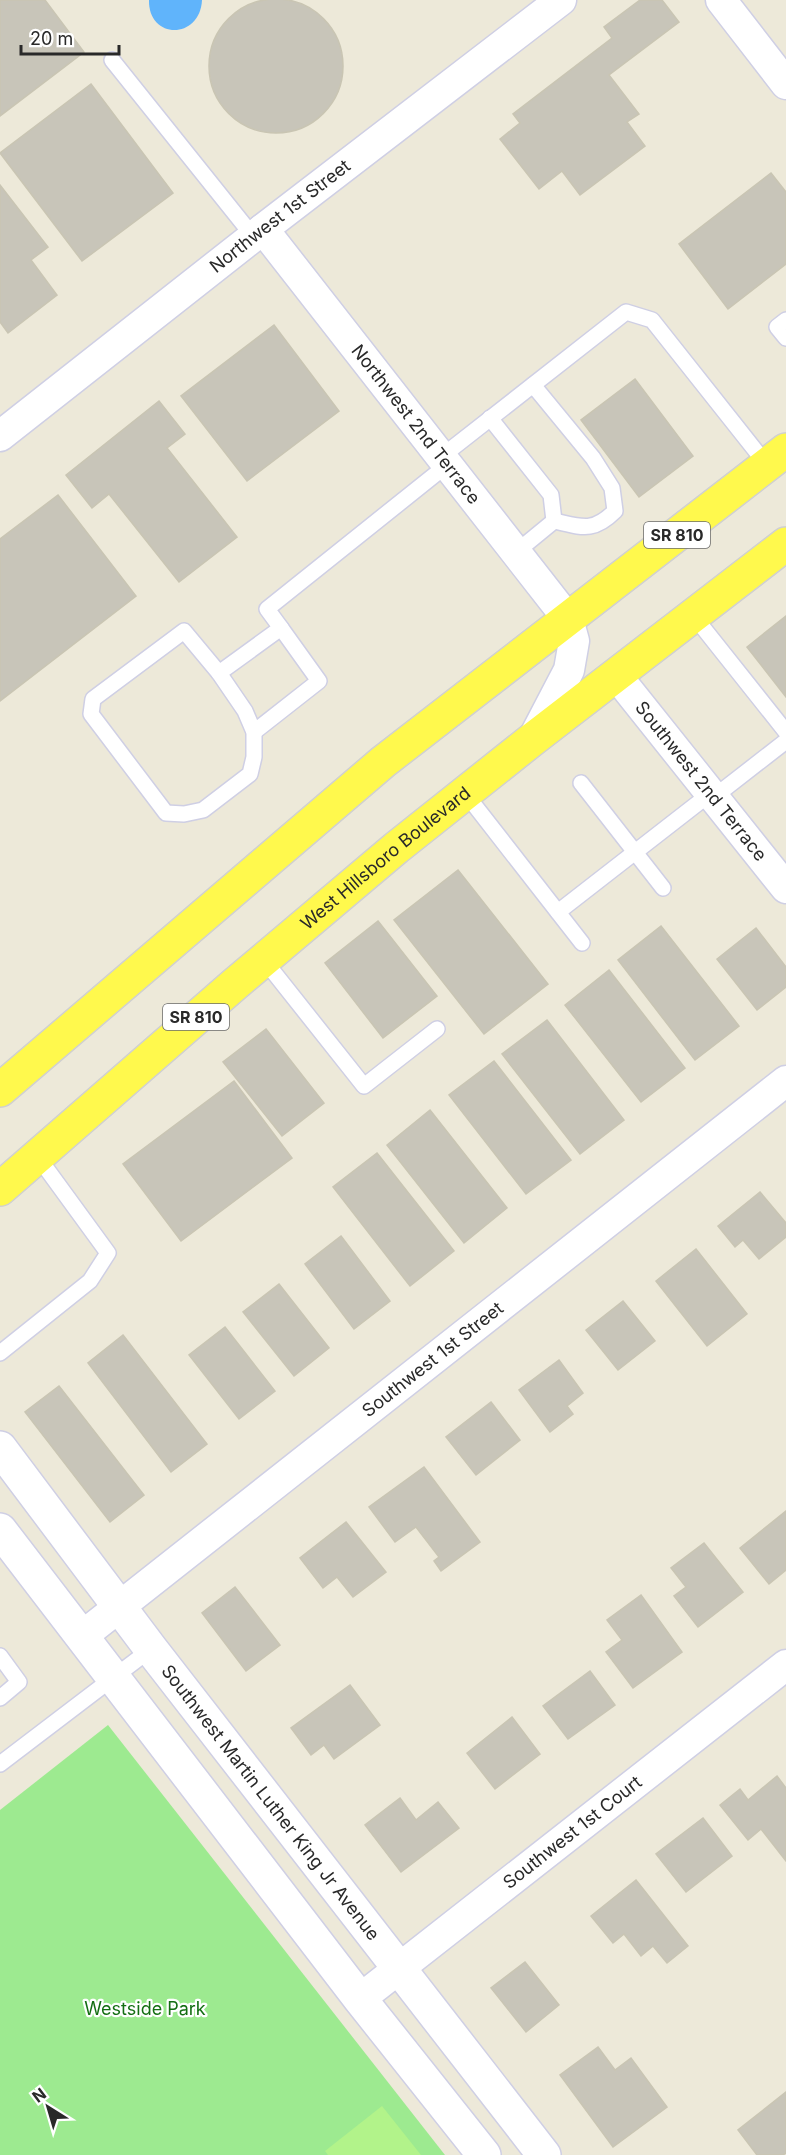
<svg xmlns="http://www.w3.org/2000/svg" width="786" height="2155" font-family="Inter,sans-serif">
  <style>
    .green { fill: #9dea90 }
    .pitch { fill: #b2f38a }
    .water { fill: #60b4fb }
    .building { fill: #c8c5b9; stroke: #c9c5b3; stroke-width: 1.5 }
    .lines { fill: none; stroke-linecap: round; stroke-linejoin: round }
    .lane-casing { stroke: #cfcfe4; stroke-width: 18 }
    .street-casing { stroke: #cfcfe4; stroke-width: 33 }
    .secondary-casing { stroke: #cfcfe4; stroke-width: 36 }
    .primary-casing { stroke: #d0d0d0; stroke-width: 36 }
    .lane { stroke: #fff; stroke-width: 15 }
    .street { stroke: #fff; stroke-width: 30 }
    .secondary { stroke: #fff; stroke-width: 33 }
    .primary { stroke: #fff94d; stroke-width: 33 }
    .labels { text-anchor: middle; stroke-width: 4.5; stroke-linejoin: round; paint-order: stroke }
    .shield { fill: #fff; stroke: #696969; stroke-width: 1.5 }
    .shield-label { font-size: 16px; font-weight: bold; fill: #292929 }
    .street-label { font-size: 18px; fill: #292929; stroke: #fff }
    .park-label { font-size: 18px; fill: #136e12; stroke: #fff }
  </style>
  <rect width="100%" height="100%" fill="#ede9d9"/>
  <!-- green -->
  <polygon class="green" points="108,1725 445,2155 0,2155 0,1810"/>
  <!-- pitch -->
  <polygon class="pitch" points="382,2106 421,2155 328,2155 325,2151"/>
  <!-- water -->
  <path class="water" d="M149,0H202C200,40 148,40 149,0Z"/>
  <!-- building -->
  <g class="building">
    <circle cx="276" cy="66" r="67"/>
    <polygon points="0,0 45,0 84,52 0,116"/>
    <polygon points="640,0 662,0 679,22 609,75 639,114 627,122 645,146 580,195 562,171 539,189 500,139 520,123 513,114 612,38 604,27"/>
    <polygon points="91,84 173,193 82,261 0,153"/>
    <polygon points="771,173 786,192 786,264 728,309 679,244"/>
    <polygon points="0,185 48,247 31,260 57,295 8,333 0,322"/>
    <polygon points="274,325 339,411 247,481 181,396"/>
    <polygon points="635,379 693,456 639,497 581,420"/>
    <polygon points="159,401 185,434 167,448 237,537 179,582 109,494 92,508 66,475"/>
    <polygon points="58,495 136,596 0,701 0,539"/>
    <polygon points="786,616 786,697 747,647"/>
    <polygon points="458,870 548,984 484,1034 394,920"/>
    <polygon points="378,921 437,996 383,1038 325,963"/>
    <polygon points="661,926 739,1026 695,1060 618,960"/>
    <polygon points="756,928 786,967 786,987 757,1010 717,959"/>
    <polygon points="609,970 685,1068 641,1102 565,1005"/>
    <polygon points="547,1020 624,1120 580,1154 502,1054"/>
    <polygon points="266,1029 324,1103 282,1136 223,1062"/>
    <polygon points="494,1061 571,1160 526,1194 449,1095"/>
    <polygon points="234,1081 292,1158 181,1241 123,1164"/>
    <polygon points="430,1110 507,1208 464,1243 387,1145"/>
    <polygon points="377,1153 454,1251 410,1286 333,1187"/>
    <polygon points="760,1192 786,1223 786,1237 759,1259 743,1240 735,1247 718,1226"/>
    <polygon points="341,1236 390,1301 354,1329 305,1264"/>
    <polygon points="696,1249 747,1314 707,1346 656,1281"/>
    <polygon points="279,1284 329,1348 294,1376 243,1312"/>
    <polygon points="623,1301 655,1341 618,1370 586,1330"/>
    <polygon points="225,1327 275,1391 239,1419 189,1355"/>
    <polygon points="123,1335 207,1444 171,1472 88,1363"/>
    <polygon points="559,1360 583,1393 567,1406 573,1414 550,1432 519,1390"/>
    <polygon points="59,1386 144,1495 110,1522 25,1412"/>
    <polygon points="491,1402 520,1440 476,1475 446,1437"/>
    <polygon points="424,1467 480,1542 441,1571 434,1561 439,1557 416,1527 395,1542 369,1507"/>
    <polygon points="786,1511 786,1570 769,1584 740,1548"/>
    <polygon points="346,1522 386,1572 353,1597 337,1577 323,1588 300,1558"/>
    <polygon points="704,1543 743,1592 698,1627 674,1596 686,1587 671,1568"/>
    <polygon points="235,1587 280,1645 246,1671 202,1613"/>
    <polygon points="641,1595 682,1652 633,1688 606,1652 622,1640 607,1620"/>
    <polygon points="590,1671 615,1705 568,1739 543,1706"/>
    <polygon points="350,1685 380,1725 334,1759 324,1745 311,1755 291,1728"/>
    <polygon points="512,1717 540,1754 495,1789 467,1753"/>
    <polygon points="777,1776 786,1788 786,1861 761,1829 748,1840 720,1805 740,1789 748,1800"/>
    <polygon points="400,1798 416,1820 438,1802 459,1828 401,1872 365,1825"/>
    <polygon points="703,1818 732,1856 686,1892 656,1854"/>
    <polygon points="636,1880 688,1946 667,1963 653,1946 641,1956 624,1934 613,1943 591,1916"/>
    <polygon points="525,1962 559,2005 526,2032 491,1988"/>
    <polygon points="598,2047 615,2070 631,2058 667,2107 613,2147 560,2075"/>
    <polygon points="786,2092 786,2153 783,2155 757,2155 738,2130"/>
  </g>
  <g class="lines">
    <!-- lane casing -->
    <g class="lane-casing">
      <g id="lane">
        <polyline points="112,60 253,236"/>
        <polyline points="786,320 777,327 786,338"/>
        <polyline points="490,418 551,495 554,521"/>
        <polyline points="441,457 626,312 652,320 767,465"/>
        <path d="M515,553L554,521C582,527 593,533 615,511L612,488L593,458L533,385"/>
        <polyline points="693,615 786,732"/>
        <polygon points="184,631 219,673 245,711 254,732 254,757 250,774 203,810 184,814 166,813 91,714 93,699"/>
        <polyline points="219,673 281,628 267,609 447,465"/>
        <polyline points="254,732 319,681 281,628"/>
        <polyline points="581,783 663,888"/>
        <polyline points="465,793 582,943"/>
        <polyline points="714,797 786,741"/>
        <polyline points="558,912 711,793"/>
        <polyline points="264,960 364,1086 437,1029"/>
        <polyline points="0,1353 90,1281 108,1253 38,1157"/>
        <polyline points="0,1656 19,1682 0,1698"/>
        <polyline points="0,1764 151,1649"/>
      </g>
    </g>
    <!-- street casing -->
    <g class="street-casing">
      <g id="street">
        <polyline points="721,0 786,84"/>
        <path id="s1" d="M263,229L568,619L574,641L569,670L533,739"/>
        <path id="s2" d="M0,436L263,229L561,0"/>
        <path id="s3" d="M616,675L786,888"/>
        <path id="s4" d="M81,1637L786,1081"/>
        <path id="s5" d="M360,1999L786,1665"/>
      </g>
    </g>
    <!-- secondary casing -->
    <g class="secondary-casing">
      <g id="secondary">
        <path id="s6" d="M0,1448L151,1649L544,2155"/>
        <polyline points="0,1530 360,1999 484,2155"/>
      </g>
    </g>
    <!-- primary casing -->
    <g class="primary-casing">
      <g id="primary">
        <polyline points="0,1090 383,762 786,450"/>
        <path id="s7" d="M0,1189L235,984L396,848L533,739L786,544"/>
      </g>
    </g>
    <!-- lane -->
    <use href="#lane" class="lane"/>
    <!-- street -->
    <use href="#street" class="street"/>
    <!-- secondary -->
    <use href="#secondary" class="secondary"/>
    <!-- primary -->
    <use href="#primary" class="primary"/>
  </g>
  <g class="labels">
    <!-- shield labels -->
    <g class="shield">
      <rect x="644" y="522" width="66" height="26" rx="4.5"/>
      <rect x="163" y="1004" width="66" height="26" rx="4.5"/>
    </g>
    <g class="shield-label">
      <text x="677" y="541">SR 810</text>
      <text x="196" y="1023">SR 810</text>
    </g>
    <!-- street labels -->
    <g class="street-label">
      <text dy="6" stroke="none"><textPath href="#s2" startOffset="356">Northwest 1st Street</textPath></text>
      <text dy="6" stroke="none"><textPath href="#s1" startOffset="248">Northwest 2nd Terrace</textPath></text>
      <text dy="6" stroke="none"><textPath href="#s3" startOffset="136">Southwest 2nd Terrace</textPath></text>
      <text dy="6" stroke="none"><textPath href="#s7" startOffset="508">West Hillsboro Boulevard</textPath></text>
      <text dy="6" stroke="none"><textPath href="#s4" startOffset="448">Southwest 1st Street</textPath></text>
      <text dy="6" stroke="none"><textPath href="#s6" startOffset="446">Southwest Martin Luther King Jr Avenue</textPath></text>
      <text dy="6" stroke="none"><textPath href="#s5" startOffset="270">Southwest 1st Court</textPath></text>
    </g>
    <!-- park labels -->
    <g class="park-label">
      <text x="145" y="2015">Westside Park</text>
    </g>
  </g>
  <!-- north arrow -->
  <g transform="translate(48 2107) rotate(323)" stroke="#ffffff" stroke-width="4.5" paint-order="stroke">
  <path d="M0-4.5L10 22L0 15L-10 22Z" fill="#292929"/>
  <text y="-9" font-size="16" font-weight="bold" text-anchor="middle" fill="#292929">N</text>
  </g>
  <!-- scale -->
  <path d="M21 45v9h98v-9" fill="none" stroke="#292929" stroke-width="3"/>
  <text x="30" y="45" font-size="18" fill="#292929" stroke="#ffffff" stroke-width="4.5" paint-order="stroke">20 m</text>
</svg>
